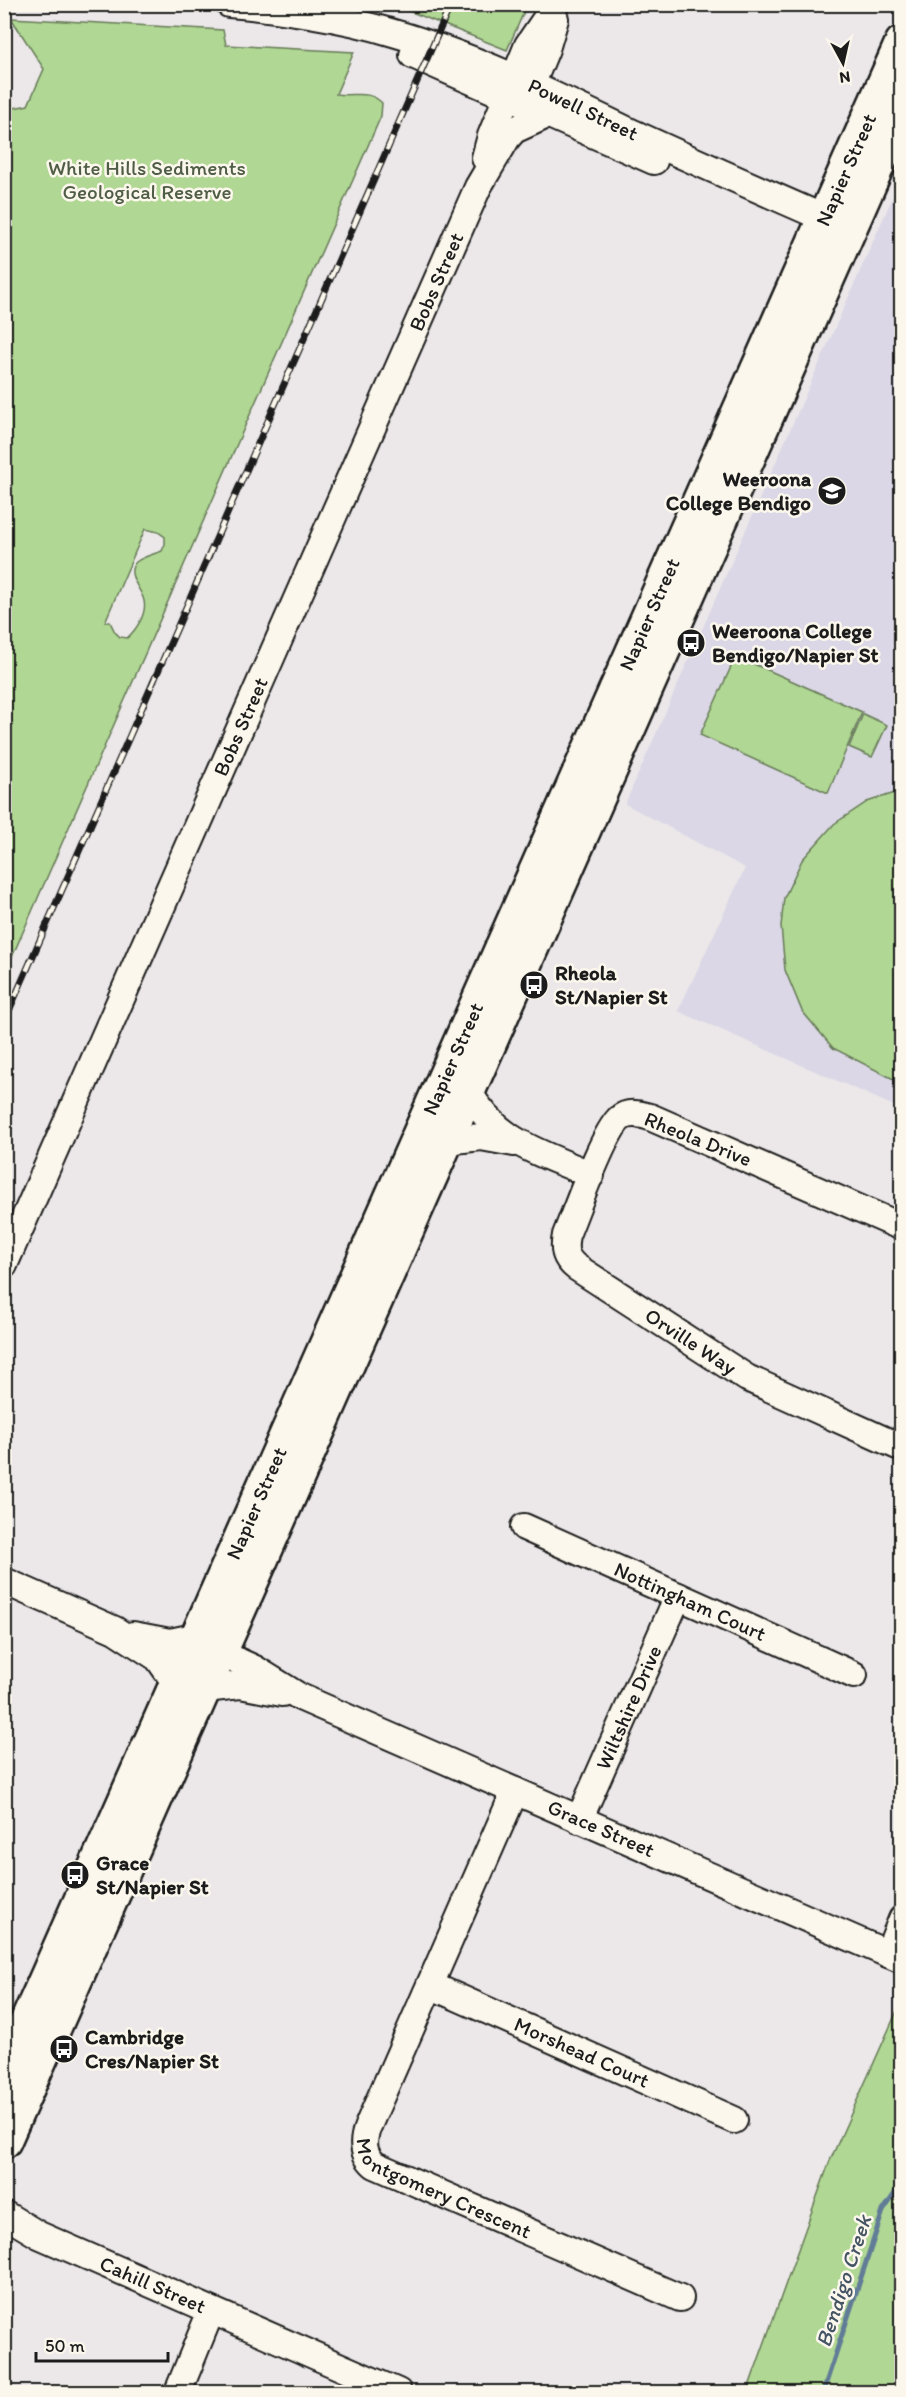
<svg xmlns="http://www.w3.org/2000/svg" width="906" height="2397" font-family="Itim,sans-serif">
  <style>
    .built { fill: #dbd7e6 }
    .green { fill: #b0d793; stroke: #667a58; stroke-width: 1.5; fill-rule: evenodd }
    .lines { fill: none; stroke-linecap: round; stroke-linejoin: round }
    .stream { stroke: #617c97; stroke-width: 5 }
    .minor-casing { stroke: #1c1c1c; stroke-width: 30 }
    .highway-casing { stroke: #1c1c1c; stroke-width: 38 }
    .minor { stroke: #fbf7ec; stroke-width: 26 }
    .highway { stroke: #fbf7ec; stroke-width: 33 }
    .rail-casing { stroke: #1c1c1c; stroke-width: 7 }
    .rail { stroke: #fbf7ec; stroke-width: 4.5; stroke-dasharray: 14; stroke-linecap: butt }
    .labels { text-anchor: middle; stroke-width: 5; stroke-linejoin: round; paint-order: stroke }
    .street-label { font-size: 21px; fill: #1c1c1c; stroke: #fbf7ec }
    .park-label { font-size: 21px; fill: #505d46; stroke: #fbf7ec }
    .poi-label { font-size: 21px; font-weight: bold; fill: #1c1c1c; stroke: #fbf7ec; text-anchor: start }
    .water-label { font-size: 22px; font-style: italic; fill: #445464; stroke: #fbf7ec }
  </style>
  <rect width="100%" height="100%" fill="#ece8e9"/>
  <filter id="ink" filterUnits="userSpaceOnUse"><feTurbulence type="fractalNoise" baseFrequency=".0167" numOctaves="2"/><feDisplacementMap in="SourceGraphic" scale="12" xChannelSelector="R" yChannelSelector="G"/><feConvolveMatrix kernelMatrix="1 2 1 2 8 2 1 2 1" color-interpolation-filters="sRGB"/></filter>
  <g filter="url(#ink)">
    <!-- built -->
    <polygon class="built" points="901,178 901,1109 678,1011 745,868 625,804"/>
    <!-- green -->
    <g class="green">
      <polygon points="394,5 527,4 527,5 507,50"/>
      <path d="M11,18L223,30L226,45L354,52L336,94C353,97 368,89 382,103L381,116L5,973L4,110L28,105L44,69ZM145,529L158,532L165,537V544L162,551C154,554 142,557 136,562C124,574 142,589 144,601C147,614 136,630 127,638L120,637L115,632L110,622H105Z"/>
      <polygon points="736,656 862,712 828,793 700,735"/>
      <polygon points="863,714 887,725 872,757 849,747"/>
      <polygon points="901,791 902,791 901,1083 833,1048 802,1011 785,970 781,926 784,898 802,860 834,824 867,802"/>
      <polygon points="901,2002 901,2392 747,2392 829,2163"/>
    </g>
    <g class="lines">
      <!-- stream -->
      <polyline class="stream" points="823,2392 883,2211 902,2183"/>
      <!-- minor casing -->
      <g class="minor-casing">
        <g id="minor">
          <path id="s1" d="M229,4C279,8 343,18 390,32C475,56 554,95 633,133C696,162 760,190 824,218"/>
          <polyline points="413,55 654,161"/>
          <polyline points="525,100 546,49 555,19"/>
          <polyline points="485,158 491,136 528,45 556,4"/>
          <path d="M468,1091C499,1144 538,1151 591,1175"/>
          <polyline points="446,1141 481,1137 514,1143"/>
          <path id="s2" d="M902,1227L650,1117C640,1114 628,1111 619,1119C602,1136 577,1209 566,1235C563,1250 565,1258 576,1267L747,1378L902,1448"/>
          <path id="s3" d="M4,1265L478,187L507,138L514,130L549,114"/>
          <path id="s4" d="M524,1527L854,1675"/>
          <polyline points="4,1581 115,1630 158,1658 177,1685"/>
          <polyline points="133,1635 170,1642 199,1636"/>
          <path id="s5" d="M220,1653L255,1669L300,1697L902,1960"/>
          <polyline points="205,1689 240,1685 282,1693"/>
          <path id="s6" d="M515,1791L368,2126C362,2141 362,2154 375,2165L680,2298"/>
          <path id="s7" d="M579,1820L678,1596"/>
          <polyline points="888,1954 902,1919"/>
          <path id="s8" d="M430,1985L734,2120"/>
          <path id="s9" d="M4,2214L39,2235L398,2392"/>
          <polyline points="178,2392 211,2311"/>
        </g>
      </g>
      <!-- highway casing -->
      <g class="highway-casing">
        <g id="highway">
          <path id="s10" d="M4,2074L902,43"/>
          <polyline points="4,2141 902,110"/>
        </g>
      </g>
      <!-- minor -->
      <use href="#minor" class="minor"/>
      <!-- highway -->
      <use href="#highway" class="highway"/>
      <!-- rail casing -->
      <g class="rail-casing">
        <polyline id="rail" points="4,1022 451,4"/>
      </g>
      <!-- rail -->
      <use href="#rail" class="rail"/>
    </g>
  </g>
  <!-- icons -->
  <defs>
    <g id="school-disc" transform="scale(1.5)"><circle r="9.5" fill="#1c1c1c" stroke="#fbf7ec"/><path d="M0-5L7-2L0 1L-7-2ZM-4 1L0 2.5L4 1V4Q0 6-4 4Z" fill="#fff"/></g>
    <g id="bus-disc" transform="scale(1.5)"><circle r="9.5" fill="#1c1c1c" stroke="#fbf7ec"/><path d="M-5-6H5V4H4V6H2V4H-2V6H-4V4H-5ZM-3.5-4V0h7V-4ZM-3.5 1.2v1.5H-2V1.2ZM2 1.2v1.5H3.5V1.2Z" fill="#fff"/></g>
  </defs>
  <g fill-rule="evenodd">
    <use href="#school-disc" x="832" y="491"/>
    <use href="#bus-disc" x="691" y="643"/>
    <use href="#bus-disc" x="534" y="985"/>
    <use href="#bus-disc" x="75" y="1875"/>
    <use href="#bus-disc" x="64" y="2049"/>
  </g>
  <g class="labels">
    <!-- street labels -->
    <g class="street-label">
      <text dy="7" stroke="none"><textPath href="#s1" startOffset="372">Powell Street</textPath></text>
      <text dy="7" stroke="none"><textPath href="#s10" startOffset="2082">Napier Street</textPath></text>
      <text dy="7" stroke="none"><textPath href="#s3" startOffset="1074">Bobs Street</textPath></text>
      <text dy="7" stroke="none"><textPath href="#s10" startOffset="1596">Napier Street</textPath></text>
      <text dy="7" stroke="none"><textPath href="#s3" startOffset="588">Bobs Street</textPath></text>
      <text dy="7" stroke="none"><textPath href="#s10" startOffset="1110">Napier Street</textPath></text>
      <text transform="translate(698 1139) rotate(22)" y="7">Rheola Drive</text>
      <text dy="7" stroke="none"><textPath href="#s2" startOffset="608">Orville Way</textPath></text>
      <text dy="7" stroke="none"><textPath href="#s10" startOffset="624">Napier Street</textPath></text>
      <text dy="7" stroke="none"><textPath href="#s4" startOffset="182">Nottingham Court</textPath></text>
      <text dy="7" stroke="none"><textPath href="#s7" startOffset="123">Wiltshire Drive</textPath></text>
      <text dy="7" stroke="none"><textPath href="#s5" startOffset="420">Grace Street</textPath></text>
      <text dy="7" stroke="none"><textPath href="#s8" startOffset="166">Morshead Court</textPath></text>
      <text dy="7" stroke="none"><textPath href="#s6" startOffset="478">Montgomery Crescent</textPath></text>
      <text dy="7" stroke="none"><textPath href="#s9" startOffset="165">Cahill Street</textPath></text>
    </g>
    <!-- park labels -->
    <g class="park-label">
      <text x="147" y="175">White Hills Sediments<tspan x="147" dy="24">Geological Reserve</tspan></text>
    </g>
    <!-- poi labels -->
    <g class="poi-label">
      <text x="811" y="486" text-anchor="end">Weeroona<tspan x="811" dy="24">College Bendigo</tspan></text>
      <text x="712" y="638">Weeroona College<tspan x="712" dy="24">Bendigo/Napier St</tspan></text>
      <text x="555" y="980">Rheola<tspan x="555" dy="24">St/Napier St</tspan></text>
      <text x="96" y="1870">Grace<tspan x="96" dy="24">St/Napier St</tspan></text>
      <text x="85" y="2044">Cambridge<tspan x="85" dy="24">Cres/Napier St</tspan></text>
    </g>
    <!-- water labels -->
    <g class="water-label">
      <text transform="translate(843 2281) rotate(-72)" y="8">Bendigo Creek</text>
    </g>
  </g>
  <!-- margin -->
  <rect width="906" height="2397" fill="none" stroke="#fbf7ec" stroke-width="24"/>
  <rect x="12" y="12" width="882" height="2373" fill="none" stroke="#1c1c1c" stroke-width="2" filter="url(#ink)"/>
  <!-- north arrow -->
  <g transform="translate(843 63) rotate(172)" stroke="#fbf7ec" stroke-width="4.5" paint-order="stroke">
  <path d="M0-4.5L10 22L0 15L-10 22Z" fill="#1c1c1c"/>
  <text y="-9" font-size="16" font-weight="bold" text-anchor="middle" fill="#1c1c1c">N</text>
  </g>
  <!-- scale -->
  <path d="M36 2352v9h132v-9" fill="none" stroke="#1c1c1c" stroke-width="3"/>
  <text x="45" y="2352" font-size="18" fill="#1c1c1c" stroke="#fbf7ec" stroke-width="4.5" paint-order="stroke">50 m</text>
</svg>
